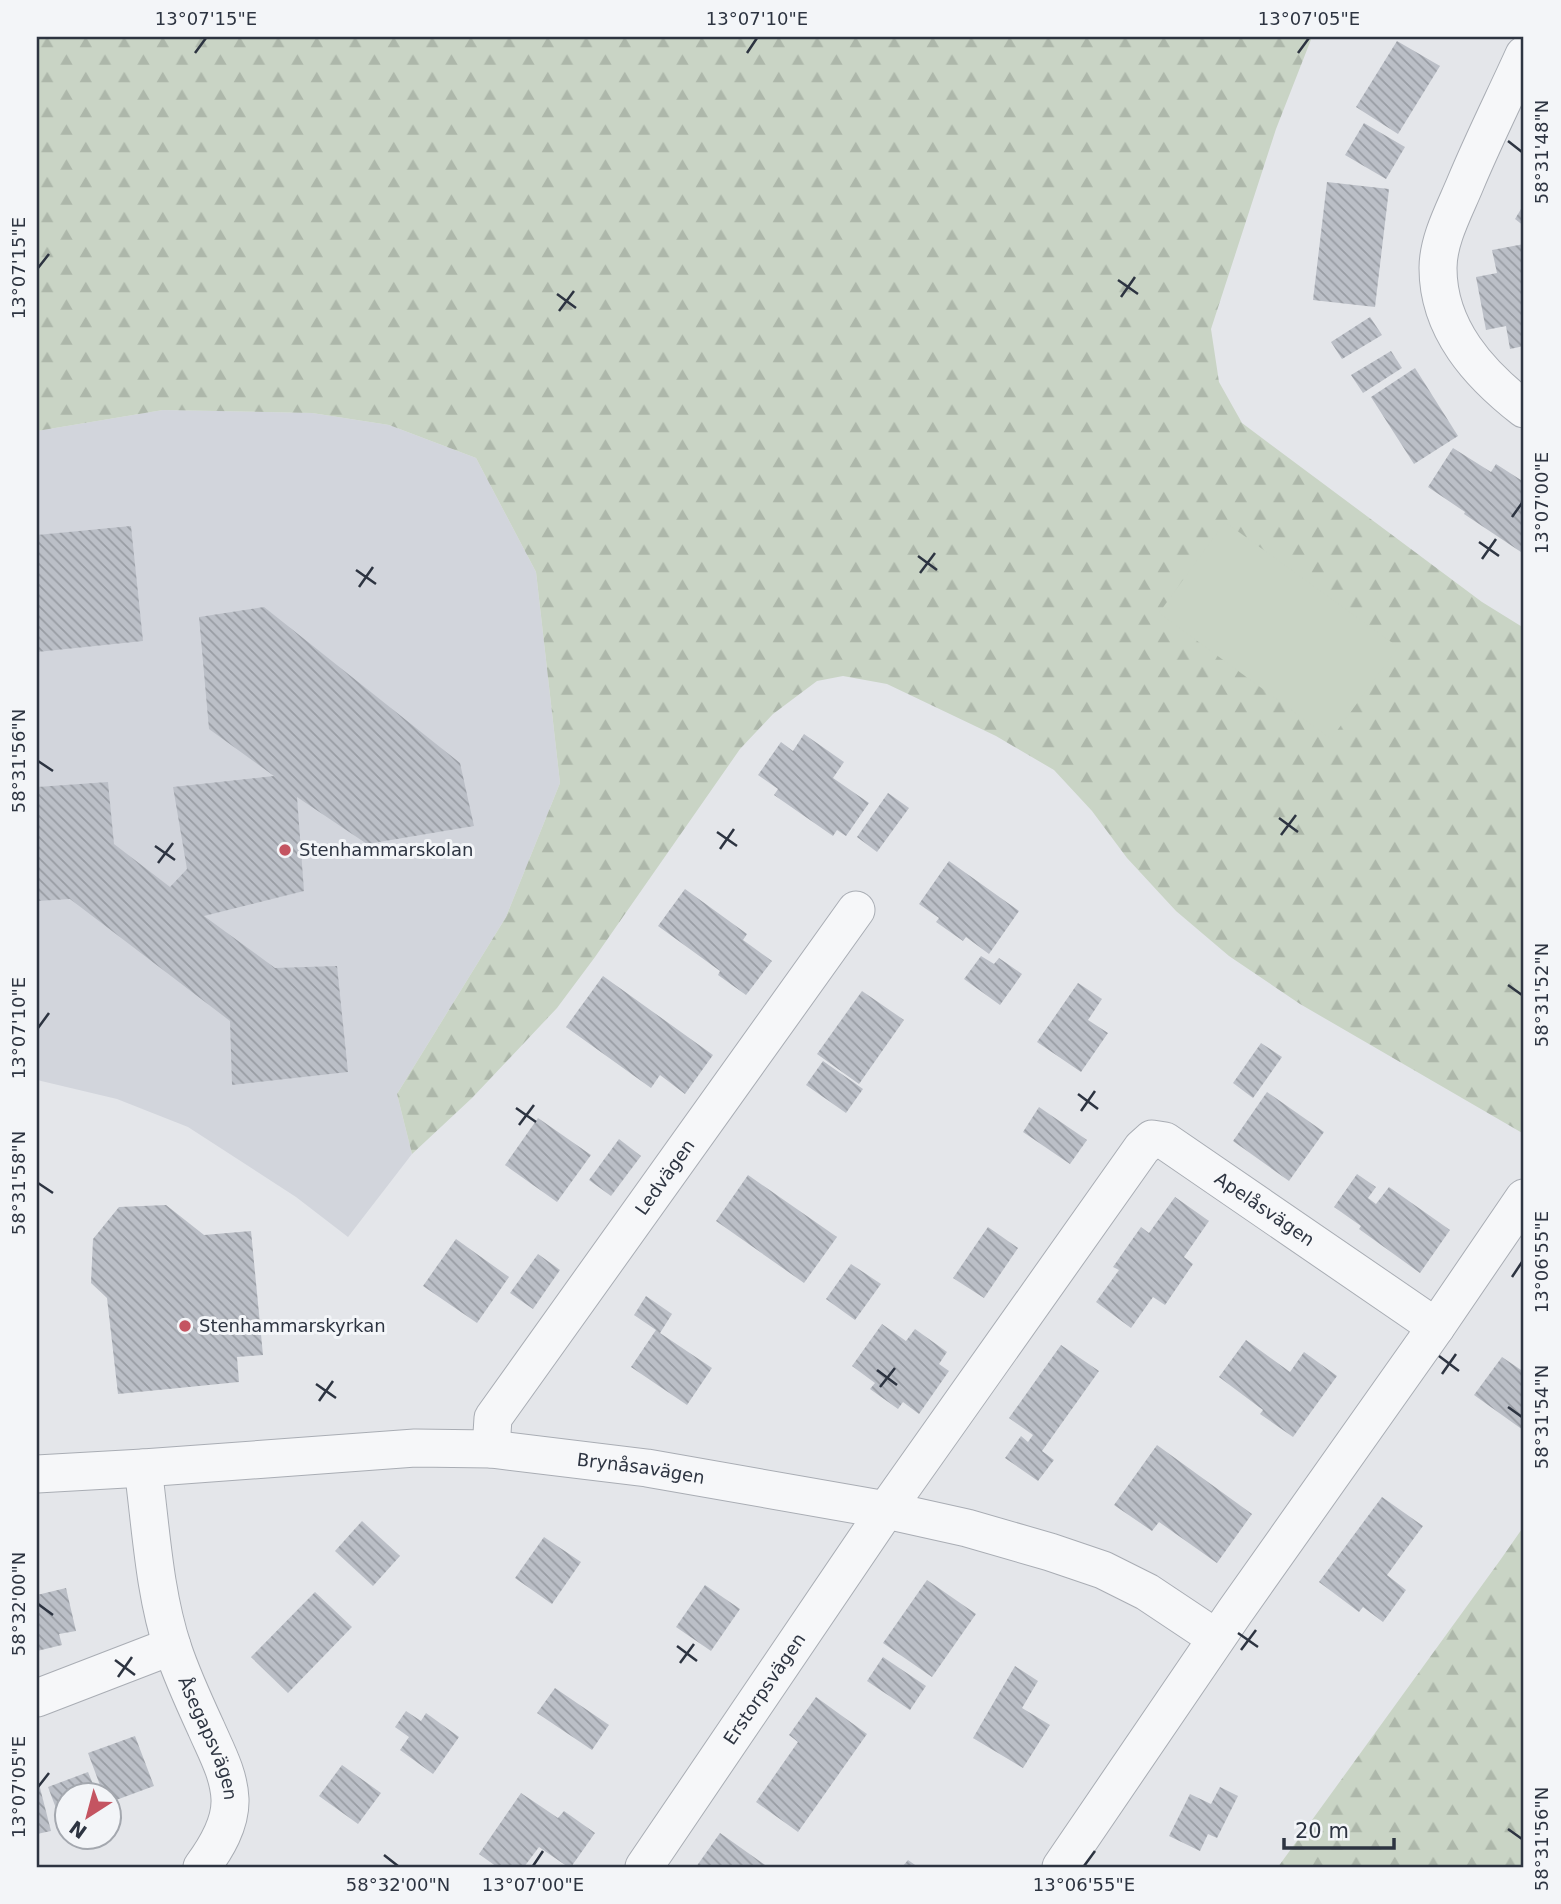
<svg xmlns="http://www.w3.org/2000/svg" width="1561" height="1904" font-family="'DejaVu Sans',sans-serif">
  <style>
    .built { fill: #d2d5dc }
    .forest { fill: url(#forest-firs) }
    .pitch { fill: #c9d4c5 }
    .building { fill: url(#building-back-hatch) }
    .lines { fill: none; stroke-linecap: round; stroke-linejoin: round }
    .minor-casing { stroke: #a9adb4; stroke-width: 39 }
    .minor { stroke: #f6f7f9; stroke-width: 37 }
    .ticks { fill: none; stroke: #2d3441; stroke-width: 2.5 }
    .poi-dot { fill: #c45461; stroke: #f3f5f8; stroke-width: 2.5 }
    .labels { text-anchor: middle; stroke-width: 6; stroke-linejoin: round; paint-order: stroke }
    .poi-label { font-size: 18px; fill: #2d3441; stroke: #f3f5f8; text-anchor: start }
    .street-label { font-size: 18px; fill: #2d3441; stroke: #f3f5f8 }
    .neatline { fill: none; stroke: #2d3441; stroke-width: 2.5 }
    .ticks-label { font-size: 18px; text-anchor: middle; fill: #2d3441 }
  </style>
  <defs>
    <pattern id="forest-firs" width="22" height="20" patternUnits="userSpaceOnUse" patternTransform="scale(1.75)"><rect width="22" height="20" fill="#c9d4c5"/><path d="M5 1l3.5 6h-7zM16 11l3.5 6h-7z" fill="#adb7aa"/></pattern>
    <pattern id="building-back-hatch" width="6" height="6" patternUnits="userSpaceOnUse" patternTransform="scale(1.75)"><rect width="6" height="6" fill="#bbbfc7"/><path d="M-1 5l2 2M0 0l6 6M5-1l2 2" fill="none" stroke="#989ca3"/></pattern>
  </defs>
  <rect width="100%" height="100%" fill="#e4e6ea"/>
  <!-- built -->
  <polygon class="built" points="163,410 312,413 389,425 476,458 536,572 560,783 506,917 397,1094 412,1154 348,1237 296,1197 188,1127 117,1099 37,1080 37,431"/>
  <!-- forest -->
  <g class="forest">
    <polygon points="37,37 1312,37 1276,129 1211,329 1219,382 1242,423 1482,602 1524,628 1524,1134 1300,1004 1229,956 1176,911 1127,858 1092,811 1054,770 996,736 887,684 843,676 817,681 773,714 740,749 595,957 557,1008 472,1098 412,1154 397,1094 506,917 560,783 536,572 476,458 389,425 312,413 163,410 37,431"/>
    <polygon points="1524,1526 1524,1867 1278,1867 1501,1559"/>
  </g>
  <!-- pitch -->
  <polygon class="pitch" points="1225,522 1398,647 1331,739 1159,613"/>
  <!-- building -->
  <g class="building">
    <polygon points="1397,41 1440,66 1398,134 1356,107"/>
    <polygon points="1364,123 1405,147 1386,179 1345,155"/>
    <polygon points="1327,182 1389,189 1375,307 1313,300"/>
    <polygon points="1524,204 1524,226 1515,219"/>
    <polygon points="1524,244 1524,346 1510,349 1506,326 1486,330 1476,277 1497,273 1492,250"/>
    <polygon points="1370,317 1382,335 1342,359 1331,342"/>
    <polygon points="1391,351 1402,368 1363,393 1351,375"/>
    <polygon points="1415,368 1458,436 1414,464 1371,397"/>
    <polygon points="1453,448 1491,472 1496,464 1524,482 1524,554 1464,514 1465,512 1428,487"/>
    <polygon points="131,526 143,641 37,652 37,535"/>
    <polygon points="264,607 460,763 474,826 367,844 297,797 304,891 204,916 275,968 337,966 348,1072 232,1085 230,1021 70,899 37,901 37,787 108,782 114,844 170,887 187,869 173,787 274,776 209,729 199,617"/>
    <polygon points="804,734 844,762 833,778 869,803 846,836 837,830 833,836 774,795 778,789 758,775 781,742 793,751"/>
    <polygon points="888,793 909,808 877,852 857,837"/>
    <polygon points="949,861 1019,911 989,954 966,937 963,941 936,922 939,918 919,904"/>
    <polygon points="685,889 747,934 743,940 772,961 746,995 718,975 720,971 658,926"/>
    <polygon points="981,956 994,964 999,958 1022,974 1000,1005 964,979"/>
    <polygon points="603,976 713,1055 685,1094 660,1075 651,1088 566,1027"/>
    <polygon points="1078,983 1102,999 1088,1020 1108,1033 1081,1072 1037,1042"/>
    <polygon points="862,991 904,1020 859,1084 817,1054"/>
    <polygon points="1261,1043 1282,1057 1253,1098 1233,1083"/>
    <polygon points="823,1061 863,1089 846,1113 806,1085"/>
    <polygon points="1267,1092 1324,1132 1289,1181 1233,1141"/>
    <polygon points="1039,1107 1087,1140 1070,1164 1023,1132"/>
    <polygon points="538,1118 591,1155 557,1202 505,1165"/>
    <polygon points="619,1139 641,1156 611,1196 589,1180"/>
    <polygon points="1357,1174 1376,1187 1368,1198 1376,1204 1389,1187 1450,1230 1420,1273 1359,1229 1361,1226 1334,1207"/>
    <polygon points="748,1175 837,1237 804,1283 716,1221"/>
    <polygon points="1175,1197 1209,1221 1184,1257 1193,1264 1165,1305 1153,1297 1131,1328 1096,1302 1119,1270 1113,1267 1141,1227 1149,1233"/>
    <polygon points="166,1205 204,1235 251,1231 263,1355 237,1357 239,1382 118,1394 107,1298 91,1283 93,1239 119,1207"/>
    <polygon points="988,1227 1018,1248 984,1298 953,1278"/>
    <polygon points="456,1239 509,1277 477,1323 423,1286"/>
    <polygon points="538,1254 560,1270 533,1309 510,1293"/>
    <polygon points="851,1264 881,1284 855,1320 826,1299"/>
    <polygon points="646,1296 672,1314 660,1333 712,1368 687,1405 631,1367 656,1330 634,1315"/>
    <polygon points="882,1324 906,1341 915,1329 947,1352 939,1364 949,1371 919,1414 903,1402 898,1409 870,1389 875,1383 852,1366"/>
    <polygon points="1246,1340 1290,1372 1304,1352 1337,1376 1293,1437 1260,1414 1263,1410 1219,1377"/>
    <polygon points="1061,1345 1099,1371 1042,1451 1054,1460 1038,1481 1005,1458 1021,1436 1028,1442 1033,1435 1009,1418"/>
    <polygon points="1502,1357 1524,1372 1523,1430 1474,1395"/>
    <polygon points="1157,1445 1252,1514 1217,1563 1159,1522 1152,1531 1114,1505"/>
    <polygon points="1382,1497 1423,1526 1387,1575 1406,1590 1383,1622 1363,1607 1359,1612 1319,1582"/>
    <polygon points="362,1521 400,1556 373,1586 335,1551"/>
    <polygon points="544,1537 581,1562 552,1604 515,1578"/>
    <polygon points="927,1580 976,1614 932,1677 883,1643"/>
    <polygon points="705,1585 740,1609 711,1651 676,1627"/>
    <polygon points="66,1588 76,1631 59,1634 62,1645 37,1651 37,1595"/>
    <polygon points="315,1592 352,1627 288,1693 251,1657"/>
    <polygon points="883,1657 926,1686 910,1710 867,1681"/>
    <polygon points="1015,1666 1038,1681 1022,1708 1050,1725 1023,1768 973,1738"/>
    <polygon points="555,1688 609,1725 592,1750 537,1713"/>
    <polygon points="816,1697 867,1734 798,1832 756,1802 798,1742 789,1735"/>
    <polygon points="406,1711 421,1721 426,1713 459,1737 433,1774 400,1750 409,1737 395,1727"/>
    <polygon points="135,1736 154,1786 108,1803 108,1796 104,1796 88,1753"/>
    <polygon points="342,1765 381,1793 358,1824 319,1796"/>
    <polygon points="88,1772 98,1796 66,1796 66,1835 48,1787"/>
    <polygon points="38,1780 51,1831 37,1834 37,1781"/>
    <polygon points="1220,1787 1238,1796 1217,1838 1208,1834 1200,1851 1169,1836 1190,1794 1211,1804"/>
    <polygon points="521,1793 558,1818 564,1811 595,1833 571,1867 568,1867 539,1847 524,1867 497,1867 479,1854"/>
    <polygon points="720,1833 768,1867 696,1867"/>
    <polygon points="908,1860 918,1867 902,1867"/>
  </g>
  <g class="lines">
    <!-- minor casing -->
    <g class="minor-casing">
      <g id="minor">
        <path d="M1524,55C1505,97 1484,139 1466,182C1455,209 1438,239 1438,268C1438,329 1479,374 1524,409"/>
        <polyline points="1436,1327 1524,1198"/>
        <path id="s1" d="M491,1449L493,1418L856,910"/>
        <path id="s2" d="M143,1468C151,1528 154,1592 173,1649C182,1676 194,1702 206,1728C216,1751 229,1774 230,1799C231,1824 216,1848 202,1867"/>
        <path id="s3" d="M37,1474L143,1468L415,1448L491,1449L647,1468L886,1510L967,1528L1050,1552L1103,1570L1147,1592L1216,1638"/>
        <polyline points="37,1698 172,1646"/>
        <path id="s4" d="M644,1867L886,1510L1142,1148L1152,1139L1165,1141L1436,1327L1234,1613L1061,1867"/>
      </g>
    </g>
    <!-- minor -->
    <use href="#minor" class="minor"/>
  </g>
  <!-- ticks -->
  <path class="ticks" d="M195,53L206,38M747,53L757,38M1298,53L1309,38M1508,141L1522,152M38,268L49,254M1118,280L1138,294M557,294L576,308M1121,297L1135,277M559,311L574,291M1512,517L1522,503M1479,542L1499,556M918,556L937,570M1482,559L1496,539M356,570L376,584M920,573L935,553M359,587L373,567M38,761L53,771M1279,818L1298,832M717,832L737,846M1281,835L1296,815M155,846L175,860M720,849L734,829M158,863L173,843M1508,985L1522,995M38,1028L49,1013M1078,1094L1098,1109M516,1108L536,1122M1081,1111L1095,1091M519,1125L534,1105M38,1183L53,1193M1512,1277L1522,1262M1439,1356L1459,1371M877,1370L897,1385M1442,1374L1456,1354M316,1384L336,1398M880,1387L895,1368M319,1401L333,1381M1508,1407L1522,1417M38,1604L53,1615M1238,1633L1258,1647M677,1646L697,1661M1241,1650L1256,1630M115,1660L135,1675M680,1663L694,1644M118,1677L132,1657M38,1787L49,1773M1508,1829L1522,1839M384,1855L398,1866M533,1866L543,1851M1084,1866L1095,1851"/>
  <!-- markers -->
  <g class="poi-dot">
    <circle cx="285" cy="850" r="7"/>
    <circle cx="185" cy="1326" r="7"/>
  </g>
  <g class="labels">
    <!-- poi labels -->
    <g class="poi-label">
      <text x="299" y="856">Stenhammarskolan</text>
      <text x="199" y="1332">Stenhammarskyrkan</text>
    </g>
    <!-- street labels -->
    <g class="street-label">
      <text dy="6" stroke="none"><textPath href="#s1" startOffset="327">Ledvägen</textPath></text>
      <text dy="6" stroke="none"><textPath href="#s4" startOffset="1022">Apelåsvägen</textPath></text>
      <text dy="6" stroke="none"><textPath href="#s3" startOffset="606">Brynåsavägen</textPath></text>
      <text dy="6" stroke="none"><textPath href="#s4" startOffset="215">Erstorpsvägen</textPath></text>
      <text dy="6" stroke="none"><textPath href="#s2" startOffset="280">Åsegapsvägen</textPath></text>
    </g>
  </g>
  <!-- border -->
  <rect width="1561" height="1904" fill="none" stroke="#f3f5f8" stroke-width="77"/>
  <!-- north arrow -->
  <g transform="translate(88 1816) rotate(216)"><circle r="33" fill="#f3f5f8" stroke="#a4a8af" stroke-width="2"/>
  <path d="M0-5L12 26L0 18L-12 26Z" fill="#c45461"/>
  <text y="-10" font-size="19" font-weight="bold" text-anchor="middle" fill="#2d3441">N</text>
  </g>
  <!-- scale -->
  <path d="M1284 1838v10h110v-10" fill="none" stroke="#2d3441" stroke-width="3.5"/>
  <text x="1295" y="1838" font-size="21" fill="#2d3441" stroke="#f3f5f8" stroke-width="5" paint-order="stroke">20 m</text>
  <rect x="38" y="38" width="1484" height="1828" class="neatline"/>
  <g class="ticks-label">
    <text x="206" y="25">13°07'15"E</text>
    <text x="757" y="25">13°07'10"E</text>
    <text x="1309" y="25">13°07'05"E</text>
    <text transform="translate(1542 152) rotate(-90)" y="6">58°31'48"N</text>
    <text transform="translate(19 268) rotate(-90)" y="6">13°07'15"E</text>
    <text transform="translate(1542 503) rotate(-90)" y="6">13°07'00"E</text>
    <text transform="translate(19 761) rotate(-90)" y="6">58°31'56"N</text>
    <text transform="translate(1542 995) rotate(-90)" y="6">58°31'52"N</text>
    <text transform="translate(19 1028) rotate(-90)" y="6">13°07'10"E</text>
    <text transform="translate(19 1183) rotate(-90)" y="6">58°31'58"N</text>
    <text transform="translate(1542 1262) rotate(-90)" y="6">13°06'55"E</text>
    <text transform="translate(1542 1417) rotate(-90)" y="6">58°31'54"N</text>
    <text transform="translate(19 1604) rotate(-90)" y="6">58°32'00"N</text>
    <text transform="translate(19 1787) rotate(-90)" y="6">13°07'05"E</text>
    <text transform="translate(1542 1839) rotate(-90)" y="6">58°31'56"N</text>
    <text x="398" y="1891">58°32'00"N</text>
    <text x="533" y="1891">13°07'00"E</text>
    <text x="1084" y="1891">13°06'55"E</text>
  </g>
</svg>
